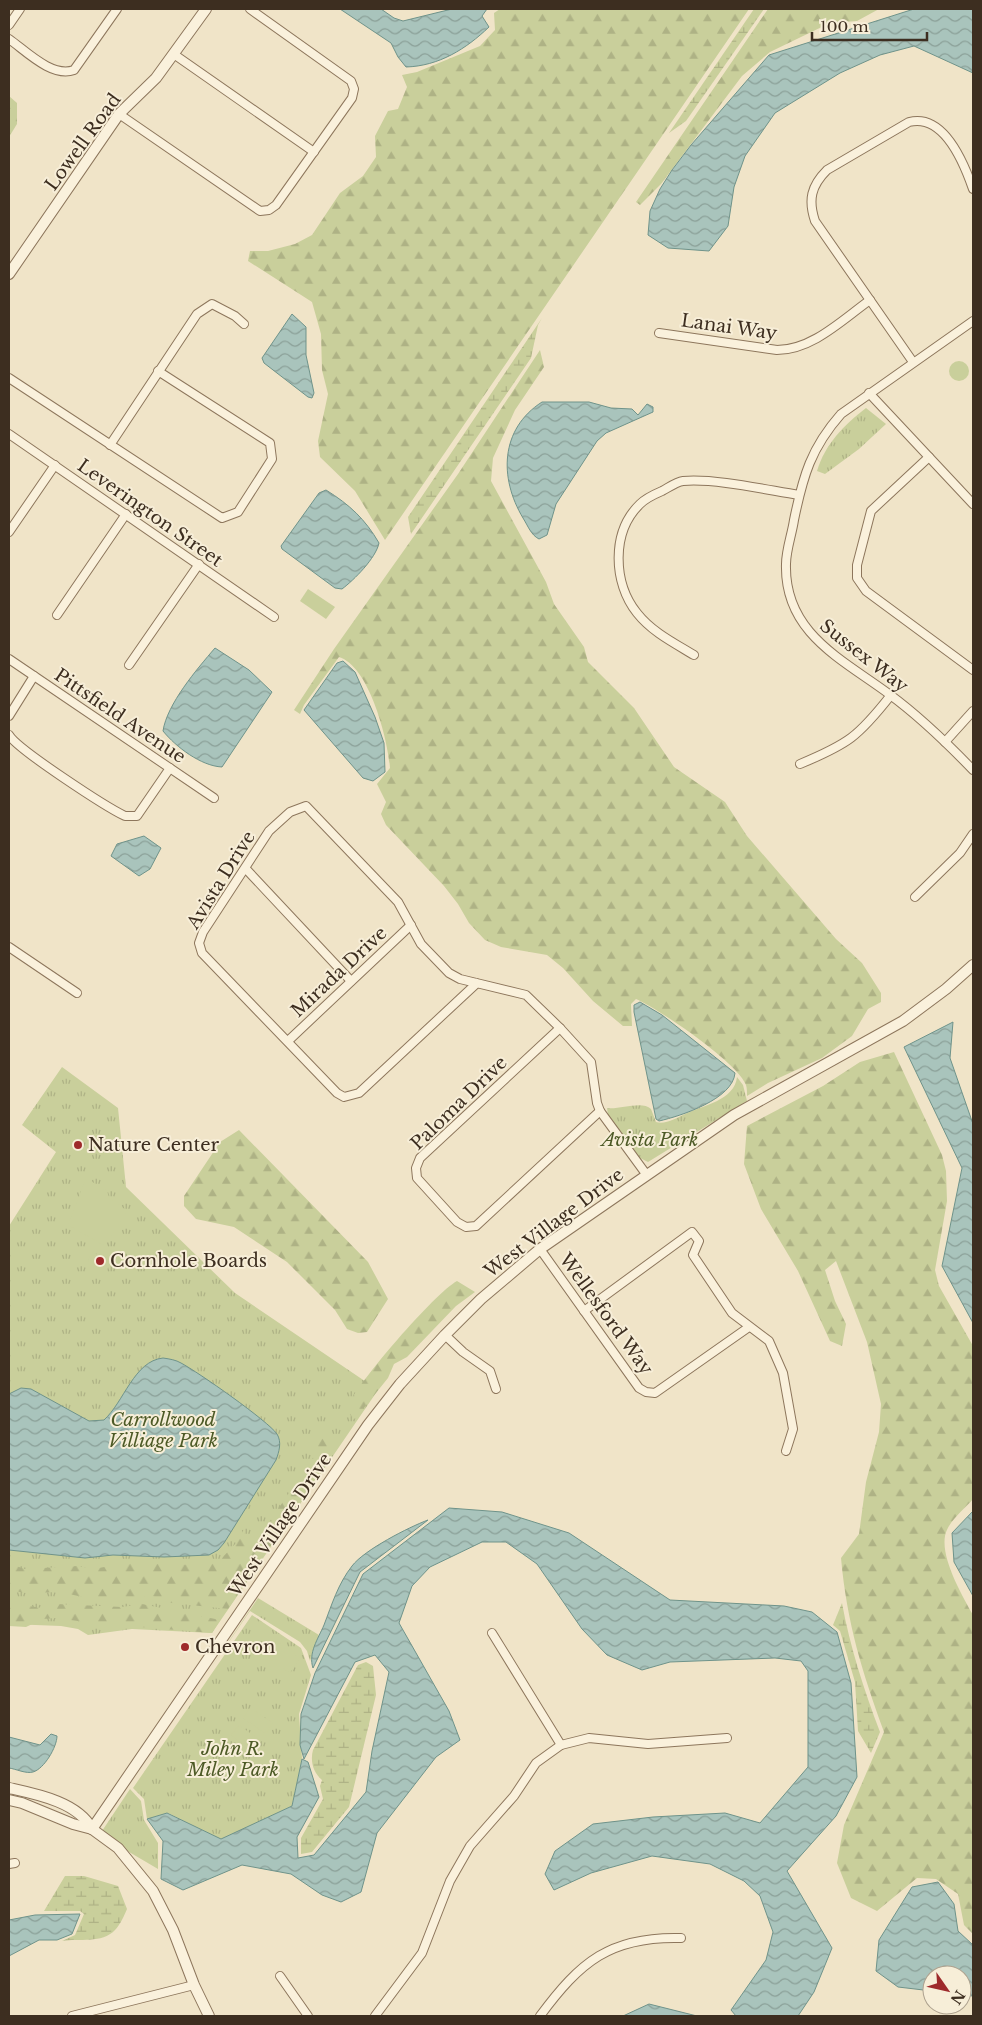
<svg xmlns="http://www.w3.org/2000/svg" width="982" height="2025" font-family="'Libre Baskerville',serif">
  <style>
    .grass { fill: url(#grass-tufts) }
    .forest { fill: url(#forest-firs) }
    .wetland { fill: url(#wetland-marsh) }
    .pitch { fill: #c9cf9b }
    .water { fill: url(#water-waves); stroke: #6f938a }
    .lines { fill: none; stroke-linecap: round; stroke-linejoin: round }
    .minor-casing { stroke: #8d765c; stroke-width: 10 }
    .tertiary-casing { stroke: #8d765c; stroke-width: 12 }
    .minor { stroke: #faf1dc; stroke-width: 8 }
    .tertiary { stroke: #faf1dc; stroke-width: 10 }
    .poi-dot { fill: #9e2a2b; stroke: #f7eed8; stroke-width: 2 }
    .labels { text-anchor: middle; stroke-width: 4; stroke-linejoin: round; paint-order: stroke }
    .street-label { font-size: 18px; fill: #3d2e20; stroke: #f7eed8 }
    .park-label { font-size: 18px; font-style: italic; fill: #4d5a26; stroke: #f7eed8 }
    .poi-label { font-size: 18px; fill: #3d2e20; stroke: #f7eed8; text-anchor: start }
  </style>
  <defs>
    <pattern id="grass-tufts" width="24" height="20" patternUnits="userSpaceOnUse" patternTransform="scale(1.25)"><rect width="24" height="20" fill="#c9cf9b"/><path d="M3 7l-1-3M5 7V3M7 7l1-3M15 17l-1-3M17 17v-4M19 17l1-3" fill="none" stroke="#aeb285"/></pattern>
    <pattern id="forest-firs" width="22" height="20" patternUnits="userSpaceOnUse" patternTransform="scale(1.25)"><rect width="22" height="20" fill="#c9cf9b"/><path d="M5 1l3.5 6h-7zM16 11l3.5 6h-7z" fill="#aeb285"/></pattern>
    <pattern id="wetland-marsh" width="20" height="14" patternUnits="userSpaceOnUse" patternTransform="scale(1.25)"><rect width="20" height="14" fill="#c9cf9b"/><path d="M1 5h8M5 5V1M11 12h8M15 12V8" fill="none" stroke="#aeb285"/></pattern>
    <pattern id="water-waves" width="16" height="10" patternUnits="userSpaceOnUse" patternTransform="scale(1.25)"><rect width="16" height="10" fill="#a9c4bc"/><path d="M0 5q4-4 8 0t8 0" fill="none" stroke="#8ba098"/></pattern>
  </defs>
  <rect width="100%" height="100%" fill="#f0e4c8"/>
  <!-- grass -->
  <g class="grass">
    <path d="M866,408L886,424L859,449L825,474L817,471C825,444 844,425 866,408Z"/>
    <polygon points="62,1067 118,1108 126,1187 235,1293 378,1390 212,1633 132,1629 88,1635 78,1629 61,1626 9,1624 9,1226 56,1152 22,1125"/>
    <path d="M737,1077L743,1085L747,1101L648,1162L640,1158L608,1115L607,1108C619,1110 642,1100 651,1109L656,1122C665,1125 677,1118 685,1114C702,1106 735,1100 737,1077Z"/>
    <polygon points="258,1598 319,1635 310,1661 307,1651 300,1642 250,1611 207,1674"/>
    <polygon points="252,1615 301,1648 311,1675 299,1714 302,1759 292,1806 221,1840 168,1813 147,1819 144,1799 133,1788"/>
    <polygon points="130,1789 141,1801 144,1820 158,1843 158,1869 124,1849 102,1831"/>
  </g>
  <!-- forest -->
  <g class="forest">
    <polygon points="500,9 749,9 385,540 355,491 320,457 318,441 328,394 322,370 321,334 312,302 248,261 250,251 268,251 295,244 312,235 340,193 363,176 376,157 375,136 388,111 398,109 407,87 402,75 417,72 480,46 495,30 494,13"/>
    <polygon points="768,9 879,9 857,21 830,23 770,52 742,76 661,184 640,205 636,202"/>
    <polygon points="9,96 17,103 17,124 9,137"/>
    <path d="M540,350L544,367L515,410L493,458L491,481L546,582L554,604L584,647L588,662L634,708L674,767L725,802L747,836L836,939L862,963L881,993V1002L868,1009L852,1036L822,1058L768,1083L747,1096C747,1093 747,1088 746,1085C737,1062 659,1009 636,999L631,1004L632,1026H623L593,1001L563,968L547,955L501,947L485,940L469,923L458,904L444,886L386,825L381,814L386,802L377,784L390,768C388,739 369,666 339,657L304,705L300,714L294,710L334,649L458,474Z"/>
    <path d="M894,1052L942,1155L946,1171L947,1201L935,1270L939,1286L973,1346V1499C964,1510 948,1521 945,1536C941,1559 962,1595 973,1615V1934L964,1925L958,1894L936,1879L917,1878L877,1911L851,1898L837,1863L844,1825L884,1732C862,1671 847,1624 841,1558L859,1534L866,1482L879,1432L881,1404L867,1342L836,1261L825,1270L835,1301L846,1324L842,1346L830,1341L798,1271L761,1209L744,1164L747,1126L823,1086L860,1062Z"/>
    <polygon points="239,1130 368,1262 388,1299 367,1332 358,1333 347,1329 335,1310 287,1262 234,1227 196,1219 184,1206 184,1196 220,1142"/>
    <path d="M457,1281L475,1292L456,1306L407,1357L394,1364L388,1378L355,1419L350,1415L348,1406C357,1383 435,1293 457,1281Z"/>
    <polygon points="319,1434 334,1452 228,1609 172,1603 152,1596 117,1600 92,1599 60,1592 26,1593 9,1590 10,1564 25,1569 78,1566 93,1569 127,1563 200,1565 221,1559 238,1541 244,1529 246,1552 249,1552 314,1456 314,1443"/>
    <polygon points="9,1603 42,1608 56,1604 122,1607 142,1604 220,1620 212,1633 116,1625 94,1626 78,1621 56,1618 43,1619 26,1627 9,1626"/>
  </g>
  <!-- wetland -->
  <g class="wetland">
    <polygon points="754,9 764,9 686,121 669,133"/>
    <polygon points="542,318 538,325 531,358 411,534 408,517"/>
    <path d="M842,1603C850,1647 864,1690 880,1732L871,1753L858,1731L855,1682L840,1631L833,1625Z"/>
    <path d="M366,1662L373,1666L376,1695L349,1807L312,1852L301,1854V1838L323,1799L320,1786L322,1780C313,1772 310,1761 313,1750L358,1665Z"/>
    <path d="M65,1876H84L118,1886L127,1909C124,1916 120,1925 115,1930C102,1944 79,1938 62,1941L75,1935L84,1914L80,1911H44Z"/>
  </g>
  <!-- pitch -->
  <g class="pitch">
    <circle cx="959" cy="371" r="10"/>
    <polygon points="308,589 335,607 326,619 300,601"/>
    <polygon points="86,1178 107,1191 109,1197 127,1211 105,1246 68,1225"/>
    <polygon points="92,1252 111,1261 107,1270 88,1261"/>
    <polygon points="276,1641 300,1658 290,1673 266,1656"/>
    <polygon points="250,1708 273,1723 266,1734 243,1718"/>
    <polygon points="239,1725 261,1741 254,1751 231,1735"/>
  </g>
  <!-- water -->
  <g class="water">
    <path d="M340,9H381L394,18L403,21L452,9H487L482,16L489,27C466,49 439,66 406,67L398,57L391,43Z"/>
    <polygon points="914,9 973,9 973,73 914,46 880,55 840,73 775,113 745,156 734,187 728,226 709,251 668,248 648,235 650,211 660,189 672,170 691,145 769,55"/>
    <polygon points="292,314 306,327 306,355 314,393 312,398 308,397 264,363 262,358"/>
    <path d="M542,402H589L611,408L632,409L638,415L647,404L653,407V412L606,433L597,441L556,504L547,535L539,539C531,535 528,526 523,518C499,478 500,429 542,402Z"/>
    <path d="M326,490C350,505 365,519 379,543C376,558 354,580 342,589L335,588L282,549L281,546L319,493Z"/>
    <path d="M215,648L249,670L272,692L222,767C201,766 176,747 163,731C167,704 197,669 215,648Z"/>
    <polygon points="343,661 355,672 375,717 384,743 385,772 373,781 363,778 304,710 337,663"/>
    <polygon points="144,836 161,848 150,869 139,876 111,856 117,844"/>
    <path d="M640,1002L662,1015L735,1073C733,1099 681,1116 659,1121L656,1119L634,1012V1005Z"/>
    <polygon points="953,1022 950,1058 973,1124 973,1323 942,1266 962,1168 904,1047"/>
    <path d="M163,1358C170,1359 176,1360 181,1363C198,1372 268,1421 277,1434C282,1442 279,1452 276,1460L224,1543L218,1550L209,1555L164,1557L113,1555L85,1558L9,1550V1394L21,1388L31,1389L89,1421L104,1420C124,1402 134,1361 163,1358Z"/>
    <polygon points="449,1508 502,1512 569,1533 670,1600 784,1606 812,1612 837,1632 851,1683 857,1777 836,1816 787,1871 832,1948 814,1992 798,2016 736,2016 731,2010 766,1960 773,1932 760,1896 744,1881 710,1864 652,1856 591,1873 554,1890 545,1874 555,1851 593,1824 653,1817 725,1813 760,1823 808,1767 808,1671 801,1661 775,1658 670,1662 642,1670 607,1655 582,1629 537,1564 506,1542 482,1542 430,1567 412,1586 399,1623 449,1711 460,1740 436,1757 377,1833 361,1892 341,1902 322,1895 291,1874 242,1865 183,1890 161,1879 163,1841 147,1819 167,1813 221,1839 292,1806 302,1759 308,1762 319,1797 297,1837 298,1858 314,1855 366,1792 372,1751 389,1672 375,1655 355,1662 304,1759 300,1745 301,1714 315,1673 363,1574"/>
    <polygon points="973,1511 973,1596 954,1562 952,1533"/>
    <path d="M428,1520L360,1572L313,1668C308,1653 318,1639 324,1625C332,1604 338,1584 352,1566C364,1550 409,1527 428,1520Z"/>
    <path d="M51,1734L57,1736C57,1747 44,1769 33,1772C26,1774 16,1769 9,1768V1737L40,1745Z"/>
    <polygon points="938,1882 954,1904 958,1931 973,1945 973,1996 962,1995 962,1975 932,1975 932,1991 898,1987 876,1971 879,1940 912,1887"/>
    <polygon points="80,1914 72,1934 57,1940 39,1940 9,1956 9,1920 35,1915"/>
    <polygon points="649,2004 697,2016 623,2016"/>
  </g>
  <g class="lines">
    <!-- minor casing -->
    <g class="minor-casing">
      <g id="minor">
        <polyline points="9,25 20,9"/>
        <path d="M9,39C26,51 52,78 74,70L117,9"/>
        <polyline points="175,55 314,152"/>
        <polyline points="119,114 260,211 269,210 276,205 352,98 354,89 351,81 250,9"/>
        <path d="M973,321L841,414C811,448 803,476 794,520C792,534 786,550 786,564C784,633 842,659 889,694C919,716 947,743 973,770"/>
        <path d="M659,333L777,350C812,350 842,320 870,300"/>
        <path d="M913,362L815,221C808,200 811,186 827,170L909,122C944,113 964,163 973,189"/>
        <polyline points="9,378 222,518 238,512 272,459 270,443 158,371"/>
        <polyline points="869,393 973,504"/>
        <polyline points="9,434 274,617"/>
        <polyline points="110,445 197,314 212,304 235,316 244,324"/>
        <polyline points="929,457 871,511 857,565 857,578 866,591 973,670"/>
        <polyline points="9,532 55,465"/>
        <polyline points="57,615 126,514"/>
        <path d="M694,655C674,643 652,632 637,613C613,583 611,532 640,504C645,499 655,494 662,491C668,488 676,482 683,481C714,478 767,490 799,495"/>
        <polyline points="9,659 214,798"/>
        <polyline points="129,665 199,564"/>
        <polyline points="9,716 34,676"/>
        <path d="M9,735C17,749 106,807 125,816H137L170,768"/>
        <polyline points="945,742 973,711"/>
        <path d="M800,764C848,744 858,737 891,695"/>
        <polyline points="246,869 351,981"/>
        <polyline points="915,897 960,853 973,834"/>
        <polyline points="9,947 77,993"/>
        <polyline points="477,983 359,1093 344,1097 337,1093 202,953 199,943 203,932 269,831 290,812 306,806 398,902 421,944 449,973 460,979 526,995 560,1028 591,1062 597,1103 600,1111 646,1174"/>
        <polyline points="560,1028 420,1158 416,1168 417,1178 457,1222 466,1227 476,1226 600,1111"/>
        <polyline points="288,1041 411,925"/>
        <polyline points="540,1249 639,1388 646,1392 655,1393 749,1327"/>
        <polyline points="584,1311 692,1232 699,1241 693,1255 732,1313 769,1341 783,1373 793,1429 786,1451"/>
        <polyline points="445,1335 463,1352 490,1371 496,1389"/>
        <polyline points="492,1633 561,1745"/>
        <polyline points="9,1864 15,1863"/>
        <polyline points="280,1976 308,2016"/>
        <polyline points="72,2016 194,1985"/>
        <polyline points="375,2016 422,1953 450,1881 470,1846 514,1796 536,1763 561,1745 589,1738 648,1744 727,1738"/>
        <path d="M540,2016C580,1962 610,1936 681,1938"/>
      </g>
    </g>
    <!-- tertiary casing -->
    <g class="tertiary-casing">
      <g id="tertiary">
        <polyline points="9,274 119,114 156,78 206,9"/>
        <path d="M9,1788C36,1794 78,1802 92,1829"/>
        <polyline points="9,1800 22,1803 73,1824 92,1829 118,1848 153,1891 173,1930 194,1985 209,2016"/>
        <polyline points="92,1829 368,1425 400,1384 445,1335 481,1299 540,1249 734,1115 903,1021 946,989 973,965"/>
      </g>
    </g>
    <!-- minor -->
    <use href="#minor" class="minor"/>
    <!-- tertiary -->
    <use href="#tertiary" class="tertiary"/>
  </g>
  <!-- markers -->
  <g class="poi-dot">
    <circle cx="78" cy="1145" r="5"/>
    <circle cx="100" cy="1261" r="5"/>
    <circle cx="185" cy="1647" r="5"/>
  </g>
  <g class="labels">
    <!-- street labels -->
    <g class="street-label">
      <text transform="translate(83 142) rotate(-54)" y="6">Lowell Road</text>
      <text transform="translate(729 327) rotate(8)" y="6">Lanai Way</text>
      <text transform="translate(150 513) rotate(35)" y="6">Leverington Street</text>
      <text transform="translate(864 656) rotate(38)" y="6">Sussex Way</text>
      <text transform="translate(120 716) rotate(34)" y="6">Pittsfield Avenue</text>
      <text transform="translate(221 880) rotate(-58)" y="6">Avista Drive</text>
      <text transform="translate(339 972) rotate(-43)" y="6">Mirada Drive</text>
      <text transform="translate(459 1103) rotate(-44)" y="6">Paloma Drive</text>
      <text transform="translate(554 1223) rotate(-37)" y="6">West Village Drive</text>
      <text transform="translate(606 1314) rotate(54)" y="6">Wellesford Way</text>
      <text transform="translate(280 1525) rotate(-56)" y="6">West Village Drive</text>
    </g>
    <!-- park labels -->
    <g class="park-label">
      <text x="650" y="1146">Avista Park</text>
      <text x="163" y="1426">Carrollwood<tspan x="163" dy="21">Villiage Park</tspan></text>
      <text x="233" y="1755">John R.<tspan x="233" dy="21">Miley Park</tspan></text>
    </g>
    <!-- poi labels -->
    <g class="poi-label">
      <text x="88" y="1151">Nature Center</text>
      <text x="110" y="1267">Cornhole Boards</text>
      <text x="195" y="1653">Chevron</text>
    </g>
  </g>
  <!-- border -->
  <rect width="982" height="2025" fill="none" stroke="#3d2e20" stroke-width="20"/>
  <!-- north arrow -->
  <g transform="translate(947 1990) rotate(124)"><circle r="24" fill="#f7eed8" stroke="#ada18e"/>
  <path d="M0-4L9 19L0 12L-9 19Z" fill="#9e2a2b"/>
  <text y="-8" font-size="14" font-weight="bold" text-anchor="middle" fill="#3d2e20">N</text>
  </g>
  <!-- scale -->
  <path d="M812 32v8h115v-8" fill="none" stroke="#3d2e20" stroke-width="2.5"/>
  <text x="820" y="32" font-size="15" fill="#3d2e20" stroke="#f7eed8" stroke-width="4" paint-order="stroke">100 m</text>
</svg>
